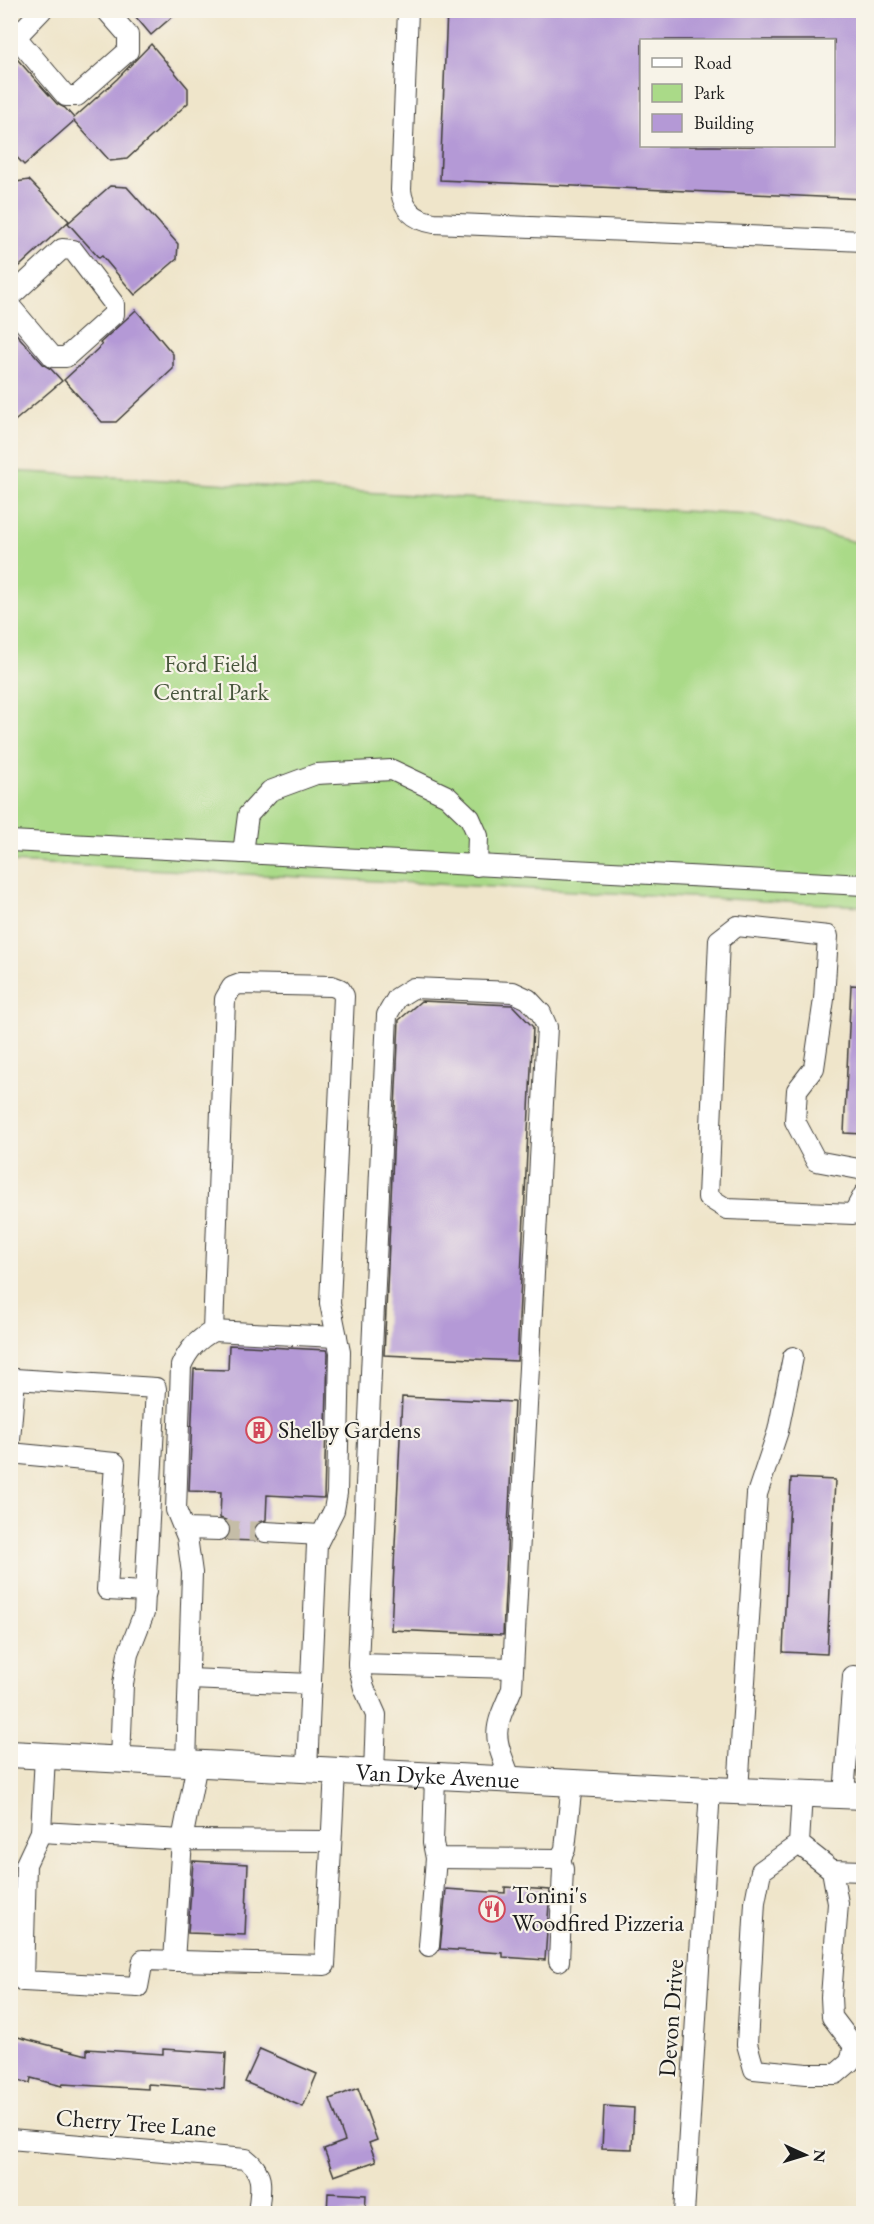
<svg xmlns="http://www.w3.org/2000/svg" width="874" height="2224" font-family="'EB Garamond',serif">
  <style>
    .green { fill: #aada88; stroke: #637b52; stroke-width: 1.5 }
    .building { fill: #b499d6; fill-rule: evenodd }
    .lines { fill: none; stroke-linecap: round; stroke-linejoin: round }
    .minor-tunnel { stroke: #c5bda7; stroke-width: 20; stroke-dasharray: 20 10; stroke-linecap: butt }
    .minor-casing { stroke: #3c3a36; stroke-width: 22 }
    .major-casing { stroke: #3c3a36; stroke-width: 28 }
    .minor { stroke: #fff; stroke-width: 20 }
    .major { stroke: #fff; stroke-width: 26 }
    .labels { text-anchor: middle; stroke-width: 4.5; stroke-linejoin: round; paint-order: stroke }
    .park-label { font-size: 24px; fill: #47553c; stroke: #f7f3e8 }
    .poi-label { font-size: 24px; fill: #1c1c1c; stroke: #f7f3e8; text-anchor: start }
    .street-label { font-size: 24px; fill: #1c1c1c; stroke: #f7f3e8 }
  </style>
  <rect width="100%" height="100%" fill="#f7f3e8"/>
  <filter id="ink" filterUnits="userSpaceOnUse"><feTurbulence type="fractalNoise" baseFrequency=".0167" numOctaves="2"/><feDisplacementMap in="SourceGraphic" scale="12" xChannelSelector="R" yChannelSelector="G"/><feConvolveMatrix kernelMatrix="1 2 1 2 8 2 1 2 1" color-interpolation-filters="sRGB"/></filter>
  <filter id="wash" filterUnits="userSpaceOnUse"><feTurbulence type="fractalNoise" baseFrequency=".008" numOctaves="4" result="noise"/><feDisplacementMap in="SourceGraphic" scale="24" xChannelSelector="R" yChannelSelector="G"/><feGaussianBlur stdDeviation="1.35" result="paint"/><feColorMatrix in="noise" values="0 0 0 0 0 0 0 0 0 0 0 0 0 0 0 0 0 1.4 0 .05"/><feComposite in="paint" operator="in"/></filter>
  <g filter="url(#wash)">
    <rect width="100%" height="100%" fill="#efe5ca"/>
    <!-- green -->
    <polygon class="green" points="11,471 750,515 863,544 863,906 11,862"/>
    <g id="blocks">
      <!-- building -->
      <g class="building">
        <polygon points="130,10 180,10 151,35"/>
        <path d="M447,10H864V199L440,180ZM642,40H834V146H642Z"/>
        <polygon points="151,44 188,88 188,103 127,159 110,161 74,121 24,165 10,150 10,51 57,104 65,108 74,118 117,79"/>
        <polygon points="29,180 69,221 10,275 10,183"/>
        <polygon points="110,186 127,187 178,244 177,259 135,295 102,256 99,258 68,223"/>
        <polygon points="136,310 173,354 173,369 116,422 102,422 64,380 102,345 100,343"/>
        <polygon points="10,327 44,365 51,369 62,381 10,425"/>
        <polygon points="851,985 864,986 864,1134 844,1133"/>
        <polygon points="421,1001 512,1005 533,1027 517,1361 384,1355 399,1020"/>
        <polygon points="229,1345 327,1350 328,1353 324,1498 267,1495 266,1520 259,1522 253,1531 257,1541 226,1540 231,1530 226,1520 220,1518 221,1492 189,1491 194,1369 228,1370"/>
        <polygon points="402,1397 514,1402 503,1635 391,1630"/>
        <polygon points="791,1478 835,1480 827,1654 783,1652"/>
        <polygon points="193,1861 248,1864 245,1935 188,1933"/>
        <polygon points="505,1887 550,1890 545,1960 503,1957 503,1953 440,1949 446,1889 505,1893"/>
        <polygon points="10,2035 87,2055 87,2049 163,2054 163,2049 226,2053 224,2089 148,2084 148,2089 63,2084 62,2086 31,2078 30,2083 10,2078"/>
        <polygon points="260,2049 317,2074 303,2107 245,2082"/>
        <polygon points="358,2088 377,2140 369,2143 376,2161 334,2176 324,2149 345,2141 330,2099"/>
        <polygon points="604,2106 634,2108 632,2149 602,2148"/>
        <polygon points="328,2193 366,2195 365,2214 327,2214"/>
      </g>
    </g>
  </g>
  <g filter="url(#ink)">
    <use href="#blocks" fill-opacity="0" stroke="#3c3a36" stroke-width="1.5"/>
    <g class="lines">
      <!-- minor-tunnel -->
      <polyline class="minor-tunnel" points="219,1530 265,1532"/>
      <!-- minor casing -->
      <g class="minor-casing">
        <g id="minor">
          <path d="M408,10L401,190C403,210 415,220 434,223L864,241"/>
          <polyline points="10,37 16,37 42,10"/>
          <polyline points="16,37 66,96 77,96 128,51 128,35 106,10"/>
          <polyline points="10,297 62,249 73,250 114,304 114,314 66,357 53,357 10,306"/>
          <polyline points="10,841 864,885"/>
          <polyline points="243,853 248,815 270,791 316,774 392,770 447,796 470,818 478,836 477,866"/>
          <polyline points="864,1170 816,1161 795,1121 797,1090 814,1068 824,999 828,936 737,926 719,940 708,1197 727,1209 853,1214 864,1194"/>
          <polyline points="213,1331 337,1337"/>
          <polyline points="10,1440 15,1379 156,1388 144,1613 128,1654 123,1684 120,1760"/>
          <polyline points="10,1453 115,1463 107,1590 146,1592"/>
          <polyline points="184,1529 219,1530"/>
          <polyline points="265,1532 321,1535"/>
          <polyline points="358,1664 513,1668"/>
          <polyline points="189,1679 311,1684"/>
          <polyline points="45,1756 41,1832 182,1840 197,1764"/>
          <path d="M186,1763L192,1573L187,1537L176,1510L181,1366C188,1350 197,1340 213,1331L225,999L232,987L240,984L332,986L340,989L344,996L330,1303L340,1352L337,1493L334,1510L317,1544L307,1769"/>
          <path d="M374,1773L376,1715L364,1688L358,1664L387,1015L397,998L413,988L513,992L528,999L541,1013L547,1027L512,1689C492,1734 493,1734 511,1780"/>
          <polyline points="435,1776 433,1843 436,1858 560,1859 565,1849 572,1783"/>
          <polyline points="738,1791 757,1494 778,1431 793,1357"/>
          <polyline points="844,1795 853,1676 864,1677"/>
          <polyline points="41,1832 26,1864 23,1981 138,1987 143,1960 325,1965 335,1771"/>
          <polyline points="799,1844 832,1870 838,1903 831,1997 832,2017 854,2046 850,2062 836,2074 807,2074 754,2069 747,2044 755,1902 761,1871 799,1844 802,1793"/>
          <polyline points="832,1870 864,1871"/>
          <polyline points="429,1946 436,1858"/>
          <polyline points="174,1961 182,1840 331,1841"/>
          <polyline points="559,1961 563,1869 560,1859"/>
          <path d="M10,2139L246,2159C266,2174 260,2191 258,2214"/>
          <polyline points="684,2214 710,1790"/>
        </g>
      </g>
      <!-- major casing -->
      <g class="major-casing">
        <g id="major">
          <path id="s1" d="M10,1754L710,1790L864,1796"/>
        </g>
      </g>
      <!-- minor -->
      <use href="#minor" class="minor"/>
      <!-- major -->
      <use href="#major" class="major"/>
    </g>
  </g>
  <!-- icons -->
  <defs>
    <g id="building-ring" transform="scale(1.35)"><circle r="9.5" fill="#f7f3e8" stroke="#d1495b" stroke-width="1.5"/><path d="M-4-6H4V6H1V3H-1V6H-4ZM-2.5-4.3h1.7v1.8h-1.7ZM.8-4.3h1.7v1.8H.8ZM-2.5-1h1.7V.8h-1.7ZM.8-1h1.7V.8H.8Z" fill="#d1495b"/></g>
    <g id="restaurant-ring" transform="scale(1.35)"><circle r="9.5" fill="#f7f3e8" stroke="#d1495b" stroke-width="1.5"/><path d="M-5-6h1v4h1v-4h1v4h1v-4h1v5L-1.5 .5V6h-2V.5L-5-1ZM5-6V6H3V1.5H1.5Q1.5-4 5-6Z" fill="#d1495b"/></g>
  </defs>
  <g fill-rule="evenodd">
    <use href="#building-ring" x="259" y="1430"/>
    <use href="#restaurant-ring" x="492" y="1909"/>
  </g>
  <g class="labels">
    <!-- park labels -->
    <g class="park-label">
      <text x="211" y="672">Ford Field<tspan x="211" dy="28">Central Park</tspan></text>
    </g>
    <!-- poi labels -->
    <g class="poi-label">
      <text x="278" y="1438">Shelby Gardens</text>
      <text x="512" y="1903">Tonini's<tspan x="512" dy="28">Woodfired Pizzeria</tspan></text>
    </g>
    <!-- street labels -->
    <g class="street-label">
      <text dy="8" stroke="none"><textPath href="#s1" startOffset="428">Van Dyke Avenue</textPath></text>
      <text transform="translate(671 2018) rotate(-86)" y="8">Devon Drive</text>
      <text transform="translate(136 2123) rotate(4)" y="8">Cherry Tree Lane</text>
    </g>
  </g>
  <!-- margin -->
  <rect width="874" height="2224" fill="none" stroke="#f7f3e8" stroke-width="36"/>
  <!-- legend -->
  <rect x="640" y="39" width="195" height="108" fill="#f7f3e8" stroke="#9f9d96" stroke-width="1.5"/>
  <rect x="652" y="58" width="30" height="9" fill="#ffffff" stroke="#9f9d96" stroke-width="1.5"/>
  <text x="694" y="69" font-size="18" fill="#1c1c1c">Road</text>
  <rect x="652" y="84" width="30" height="18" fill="#aada88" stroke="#9f9d96" stroke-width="1.5"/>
  <text x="694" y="99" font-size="18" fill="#1c1c1c">Park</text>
  <rect x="652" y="114" width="30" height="18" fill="#b499d6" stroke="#9f9d96" stroke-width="1.5"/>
  <text x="694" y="129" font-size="18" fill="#1c1c1c">Building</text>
  <!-- north arrow -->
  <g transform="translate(805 2155) rotate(94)" stroke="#f7f3e8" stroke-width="4.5" paint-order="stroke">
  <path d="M0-4.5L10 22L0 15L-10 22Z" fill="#1c1c1c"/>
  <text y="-9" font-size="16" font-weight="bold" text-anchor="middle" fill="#1c1c1c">N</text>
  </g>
</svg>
